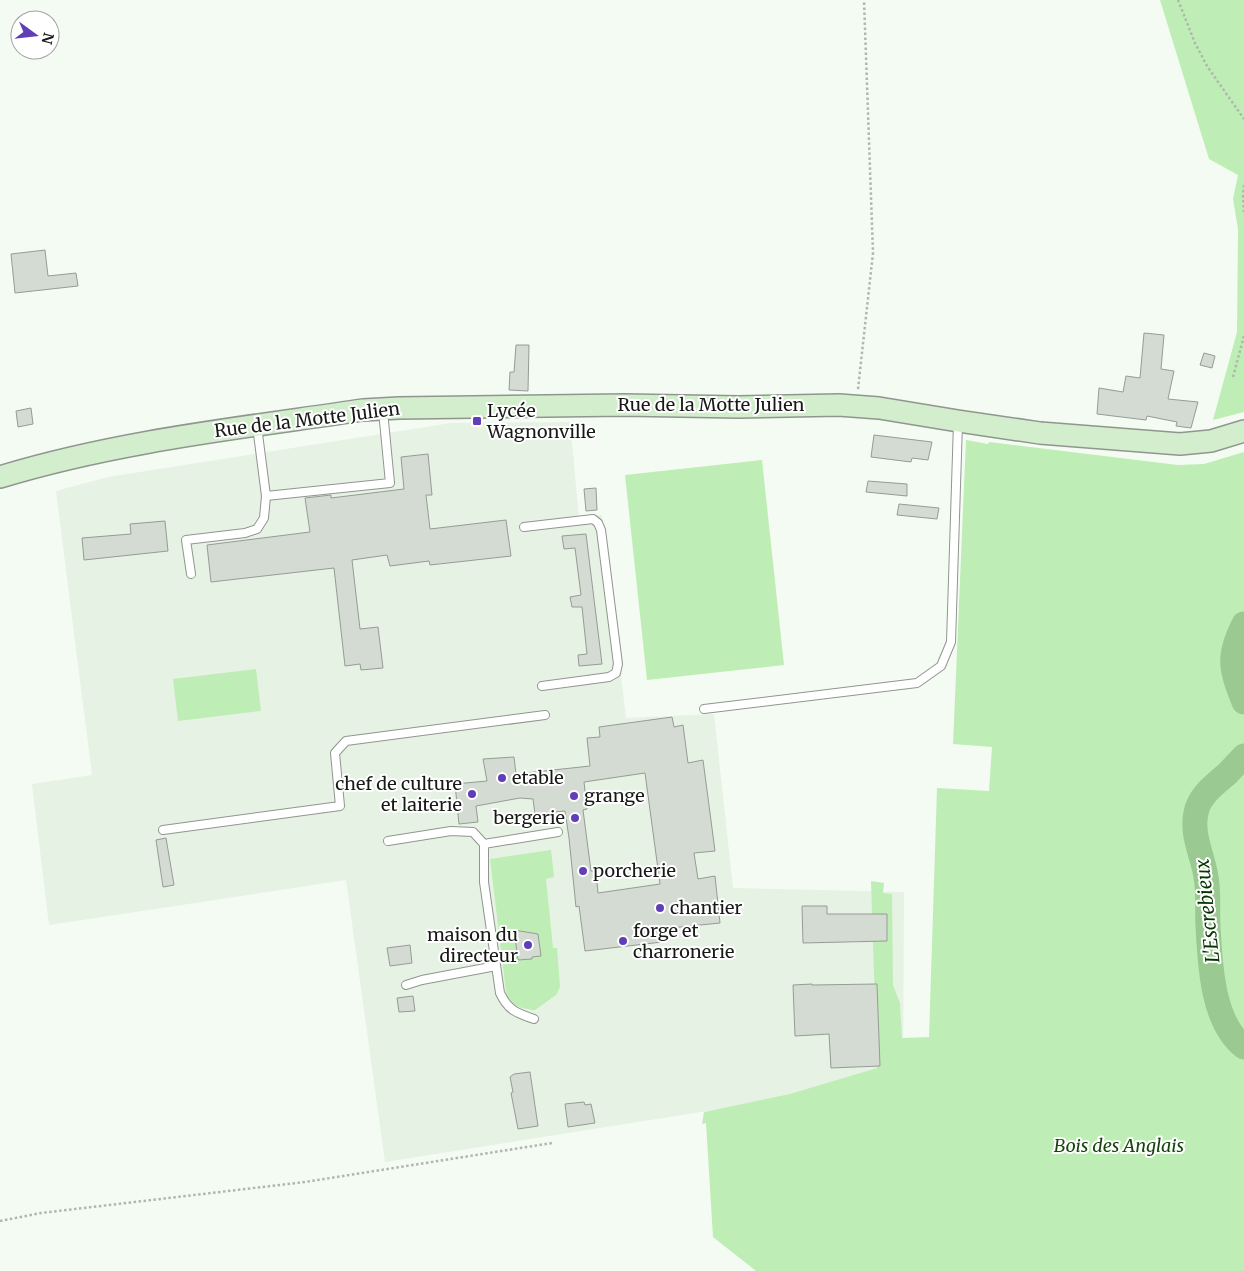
<svg xmlns="http://www.w3.org/2000/svg" width="1244" height="1271" font-family="Merriweather,serif">
  <style>
    .built { fill: #e6f2e3 }
    .green { fill: #beeeb5 }
    .lines { fill: none; stroke-linecap: round; stroke-linejoin: round }
    .river { stroke: #9aca91; stroke-width: 25 }
    .building { fill: #d4dbd3; stroke: #969c95; fill-rule: evenodd }
    .lane-casing { stroke: #90968f; stroke-width: 10 }
    .secondary-casing { stroke: #90968f; stroke-width: 24 }
    .path { stroke: #b0b6af; stroke-width: 2.5; stroke-dasharray: 2.5 2.5; stroke-linecap: butt }
    .lane { stroke: #fff; stroke-width: 8 }
    .secondary { stroke: #d2eecd; stroke-width: 21 }
    .poi-dot { fill: #603eb6; stroke: #fff; stroke-width: 2 }
    .labels { text-anchor: middle; stroke-width: 4; stroke-linejoin: round; paint-order: stroke }
    .street-label { font-size: 18px; fill: #171916; stroke: #fff }
    .poi-label { font-size: 18px; fill: #171916; stroke: #fff; text-anchor: start }
    .park-label { font-size: 18px; font-style: italic; fill: #16450d; stroke: #fff }
    .water-label { font-size: 19px; font-style: italic; fill: #043500; stroke: #fff }
  </style>
  <rect width="100%" height="100%" fill="#f4fbf3"/>
  <!-- built -->
  <polygon class="built" points="570,422 579,517 602,515 626,718 714,714 733,888 904,892 903,1080 385,1162 346,880 49,925 32,784 92,775 56,491 108,477 451,423"/>
  <!-- green -->
  <g class="green">
    <polygon points="1160,0 1244,0 1244,412 1213,420 1237,332 1238,229 1233,199 1238,175 1209,159"/>
    <polygon points="966,440 988,444 989,442 1178,465 1204,464 1244,452 1244,1271 756,1271 713,1237 706,1123 702,1124 704,1112 790,1094 877,1068 871,881 884,883 883,893 892,894 893,985 900,1003 902,1038 929,1037 937,788 989,791 992,747 953,744"/>
    <polygon points="762,460 784,665 647,680 625,475"/>
    <polygon points="256,669 261,711 178,721 173,679"/>
    <path d="M551,850L554,877L546,879L553,948H557L560,987L556,995L535,1010C525,1009 514,1007 507,1000L490,859Z"/>
  </g>
  <g class="lines">
    <!-- river -->
    <g class="river">
      <path d="M1244,624C1227,657 1231,669 1244,702"/>
      <path d="M1244,756C1239,761 1234,767 1228,773C1216,784 1199,795 1196,813C1191,835 1203,856 1206,877C1209,893 1207,910 1208,926C1210,964 1212,1022 1244,1047"/>
    </g>
  </g>
  <!-- building -->
  <g class="building">
    <polygon points="45,250 48,276 76,273 78,286 15,293 11,254"/>
    <polygon points="1144,333 1164,335 1161,369 1174,371 1168,399 1198,402 1191,428 1176,426 1177,422 1147,416 1146,420 1097,414 1099,388 1123,392 1126,376 1140,378"/>
    <polygon points="516,345 529,345 528,391 509,390 510,372 514,372"/>
    <polygon points="1204,353 1215,356 1212,368 1200,365"/>
    <polygon points="31,408 33,424 18,427 16,411"/>
    <polygon points="874,435 932,442 928,460 912,458 911,462 871,457"/>
    <polygon points="428,454 432,495 426,495 430,529 506,520 511,556 430,565 429,561 390,566 387,555 352,560 360,629 378,627 383,668 361,670 360,664 345,666 334,568 211,582 207,545 310,532 305,498 331,495 331,498 404,489 401,457"/>
    <polygon points="868,481 907,484 907,496 866,492"/>
    <polygon points="596,488 597,510 586,511 584,489"/>
    <polygon points="899,504 939,508 937,519 897,515"/>
    <polygon points="165,521 168,551 84,560 82,538 131,534 130,524"/>
    <polygon points="586,534 602,664 579,666 578,655 587,654 582,607 572,607 570,597 581,595 575,548 564,549 562,536"/>
    <path d="M672,717L674,727L683,725L688,763L703,760L715,851L694,853L698,879L715,876L720,923L661,929L662,942L585,951L579,906L576,907L569,838L565,811L535,814L533,799L520,798L476,806L478,822L459,824L455,784L487,781L483,759L514,757L516,774L590,766L587,738L600,737L599,727ZM645,773L660,884L598,893L596,872L591,871L583,810L587,809L584,782Z"/>
    <polygon points="166,838 174,885 163,887 156,840"/>
    <polygon points="802,906 827,906 827,914 887,914 887,941 803,943"/>
    <polygon points="514,930 538,934 541,956 532,957 532,959 518,960"/>
    <polygon points="410,945 412,963 390,966 387,948"/>
    <polygon points="812,984 812,985 877,984 880,1066 831,1068 829,1034 795,1036 793,985"/>
    <polygon points="413,996 415,1011 399,1012 397,998"/>
    <polygon points="530,1072 538,1126 518,1129 511,1093 513,1092 510,1077 514,1074"/>
    <polygon points="584,1102 585,1105 591,1104 595,1123 568,1127 565,1104"/>
  </g>
  <g class="lines">
    <!-- lane casing -->
    <g class="lane-casing">
      <g id="lane">
        <polyline points="257,426 266,496 390,483 383,411"/>
        <polyline points="524,527 593,519 598,523 601,530 618,664 616,673 609,677 542,686"/>
        <polyline points="191,574 186,540 245,533 257,529 264,518 266,496"/>
        <polyline points="704,709 917,683 941,666 951,642 958,423"/>
        <polyline points="163,830 340,806 335,753 346,741 545,715"/>
        <polyline points="388,841 451,831 473,832 484,844"/>
        <polyline points="406,985 422,980 496,966"/>
        <path d="M534,1019C516,1013 508,1010 500,993L484,882V844L558,832"/>
      </g>
    </g>
    <!-- secondary casing -->
    <g class="secondary-casing">
      <path id="secondary" d="M0,477C118,441 241,428 363,410L399,408L624,405L739,407L839,405L879,408L958,421L1040,433L1180,444L1211,441L1244,431"/>
    </g>
    <!-- path -->
    <g class="path">
      <polyline points="1178,0 1195,43 1207,66 1244,119"/>
      <polyline points="1244,185 1243,195 1244,212"/>
      <polyline points="1233,377 1244,336"/>
      <polyline points="858,389 873,253 864,0"/>
      <polyline points="0,1221 41,1213 305,1182 552,1143"/>
    </g>
    <!-- lane -->
    <use href="#lane" class="lane"/>
    <!-- secondary -->
    <use href="#secondary" class="secondary"/>
  </g>
  <!-- markers -->
  <g class="poi-dot">
    <rect x="472" y="416" width="10" height="10" rx="2.5"/>
    <circle cx="502" cy="778" r="5"/>
    <circle cx="472" cy="794" r="5"/>
    <circle cx="574" cy="796" r="5"/>
    <circle cx="575" cy="818" r="5"/>
    <circle cx="583" cy="871" r="5"/>
    <circle cx="660" cy="908" r="5"/>
    <circle cx="623" cy="941" r="5"/>
    <circle cx="528" cy="945" r="5"/>
  </g>
  <g class="labels">
    <!-- street labels -->
    <g class="street-label">
      <text x="711" y="411">Rue de la Motte Julien</text>
      <text transform="translate(307 420) rotate(-7)" y="6">Rue de la Motte Julien</text>
    </g>
    <!-- poi labels -->
    <g class="poi-label">
      <text x="487" y="417">Lycée<tspan x="487" dy="21">Wagnonville</tspan></text>
      <text x="512" y="784">etable</text>
      <text x="462" y="790" text-anchor="end">chef de culture<tspan x="462" dy="21">et laiterie</tspan></text>
      <text x="584" y="802">grange</text>
      <text x="565" y="824" text-anchor="end">bergerie</text>
      <text x="593" y="877">porcherie</text>
      <text x="670" y="914">chantier</text>
      <text x="633" y="937">forge et<tspan x="633" dy="21">charronerie</tspan></text>
      <text x="518" y="941" text-anchor="end">maison du<tspan x="518" dy="21">directeur</tspan></text>
    </g>
    <!-- park labels -->
    <g class="park-label">
      <text x="1119" y="1152">Bois des Anglais</text>
    </g>
    <!-- water labels -->
    <g class="water-label">
      <text transform="translate(1207 911) rotate(-96)" y="7">L'Escrebieux</text>
    </g>
  </g>
  <!-- north arrow -->
  <g transform="translate(35 35) rotate(105)"><circle r="24" fill="#ffffff" stroke="#a2a3a2"/>
  <path d="M0-4L9 19L0 12L-9 19Z" fill="#603eb6"/>
  <text y="-8" font-size="14" font-weight="bold" text-anchor="middle" fill="#171916">N</text>
  </g>
</svg>
